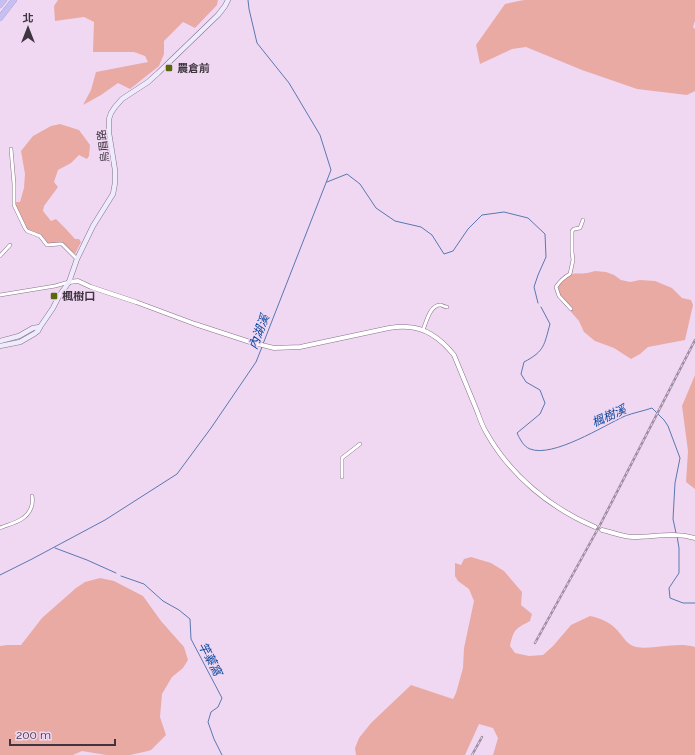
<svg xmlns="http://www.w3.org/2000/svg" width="695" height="755" font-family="Raleway,'Noto Sans TC',sans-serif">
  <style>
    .green { fill: #e9aaa4 }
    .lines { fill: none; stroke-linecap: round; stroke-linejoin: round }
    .stream { stroke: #5a78af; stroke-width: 1 }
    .minor-casing { stroke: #877189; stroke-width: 4 }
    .tertiary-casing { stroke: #877189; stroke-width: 5 }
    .secondary-casing { stroke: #877189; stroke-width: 5.5 }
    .motorway-casing { stroke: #978fb5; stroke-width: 6 }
    .minor { stroke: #fff; stroke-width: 3 }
    .tertiary { stroke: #fff; stroke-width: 4 }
    .secondary { stroke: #eeecfc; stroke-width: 4.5 }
    .motorway { stroke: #c6bff4; stroke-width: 5.5 }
    .rail-casing { stroke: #9e8ca0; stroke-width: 2.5 }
    .rail { stroke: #f0d8f3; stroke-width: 1; stroke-dasharray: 3; stroke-linecap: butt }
    .poi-dot { fill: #59680f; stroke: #f0d8f3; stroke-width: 1.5 }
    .labels { text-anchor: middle; stroke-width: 3; stroke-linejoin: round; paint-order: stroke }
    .poi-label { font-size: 11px; font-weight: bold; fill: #3f3540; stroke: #f0d8f3; text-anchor: start }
    .street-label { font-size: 11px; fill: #3f3540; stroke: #f0d8f3 }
    .water-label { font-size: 12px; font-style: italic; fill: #09459c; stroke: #f0d8f3 }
  </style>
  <rect width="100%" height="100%" fill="#f0d8f3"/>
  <!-- green -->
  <g class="green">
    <polygon points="58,0 218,0 217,5 195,28 183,22 164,41 164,54 159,66 130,89 118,83 101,95 83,105 91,90 96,72 148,62 145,56 134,52 93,52 94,22 84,17 55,21 54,6"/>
    <polygon points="524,0 695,0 695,21 693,27 695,29 695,91 687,95 637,89 582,70 526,47 512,49 480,64 476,45 505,4"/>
    <polygon points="60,124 79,130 90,145 89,156 87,159 79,155 71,163 58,170 54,182 58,187 44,206 43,211 51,221 56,219 65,228 75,239 79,239 81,242 75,254 61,242 47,244 41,237 23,227 14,202 20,202 24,188 25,174 21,151 33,136 51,126"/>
    <path d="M595,271L606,272L614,275L621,280L630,282L640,280L655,281L672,288L682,298L691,300L693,305L685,340L648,347L640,354L631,359L614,348L595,341L584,332L579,321L565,305L556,292C560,265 577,278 595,271Z"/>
    <polygon points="695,375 695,489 686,482 688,451 682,406"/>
    <path d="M471,557L491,563L504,571L522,592L521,605L532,614L530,621C515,629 514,629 510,646L515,653L529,656L543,655L553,646L571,625L590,616C599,618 608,621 615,628C622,634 626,645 636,647C655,650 676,641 695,647V755H493L498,738L493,728L479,724L465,755H356L355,748L359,738L371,723L411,685L453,699L456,693L463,668L464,648L474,601L469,589L458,581L455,576V563L461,565L464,559Z"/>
    <polygon points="100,578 114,581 143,596 161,621 184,647 188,660 183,668 172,677 162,694 160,717 166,735 151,750 148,751 130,755 106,755 82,751 73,755 0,755 0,646 7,645 21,645 42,618 76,588 85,582"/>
  </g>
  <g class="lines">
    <!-- stream -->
    <g class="stream">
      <polyline points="248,0 249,9 257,43 289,83 320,135 331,170 263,344"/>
      <polyline points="327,182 347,174 360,184 376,208 395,221 421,227 432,235 444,254 453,251 468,229 482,215 504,212 528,218 545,234 546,257 538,275 534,287 538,303"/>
      <path d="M541,307L550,324C544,345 545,351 524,362L521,374L526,382L540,390L545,403L540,414L517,433C520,439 523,446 530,449C553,458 603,426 625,416C633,413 643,411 652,408L664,420L668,426L680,458L675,483L673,519L676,533"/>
      <polyline points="677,536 679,548 679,573 669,588 670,598 683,603 695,603"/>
      <polyline points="55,548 87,560 116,573"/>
      <polyline points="0,575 32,559 105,520 177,474 211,428 256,362 262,347"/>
      <polyline points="121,576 144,584 163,601 179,610 190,619 191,639 222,698 218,707 211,712 208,722 214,739 222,755"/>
    </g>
    <!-- minor casing -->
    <g class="minor-casing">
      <g id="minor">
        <polyline points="11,149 14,184 14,205 25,228 27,231 40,236 47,245 59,244 62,244 77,259"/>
        <polyline points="0,256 10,245"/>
        <polyline points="0,295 55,286 69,282"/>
        <path d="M571,309L559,296L556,287C560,281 564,277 570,274L573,260L572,252V231L574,229L580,228L583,220"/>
        <path d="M423,330C426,323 430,304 441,305C443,306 445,307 447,307"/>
        <polyline points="342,477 342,458 360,444"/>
        <path d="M0,528C12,523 26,521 31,508C33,503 33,501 32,496"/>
      </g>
    </g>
    <!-- tertiary casing -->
    <g class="tertiary-casing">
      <g id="tertiary">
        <path d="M69,282L78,281L91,287L136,302L195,324L250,342L274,348L300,347L389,328C395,327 402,326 408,327C427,328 442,340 454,355C461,372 468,389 475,406C479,415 481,424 486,432C510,475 550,508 595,527"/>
        <path d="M602,530C612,532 623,537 633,537C655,537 673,532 695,538"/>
      </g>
    </g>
    <!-- secondary casing -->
    <g class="secondary-casing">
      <g id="secondary">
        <polyline points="0,341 19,336 33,328 40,327"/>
        <polyline points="0,346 20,342 34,334 38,331 40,327 53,308 59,296 69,282 77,259 93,226 113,194 115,183 115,170 109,133 109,119 111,113 115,107 122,99 148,82 158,73 218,15 225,6 228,0"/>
      </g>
    </g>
    <!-- motorway casing -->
    <g class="motorway-casing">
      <g id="motorway">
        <polyline points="0,5 4,0"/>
        <polyline points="0,18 14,0"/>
      </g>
    </g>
    <!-- minor -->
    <use href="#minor" class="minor"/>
    <!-- tertiary -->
    <use href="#tertiary" class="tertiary"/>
    <!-- secondary -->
    <use href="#secondary" class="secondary"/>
    <!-- motorway -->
    <use href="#motorway" class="motorway"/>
    <!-- rail casing -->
    <g class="rail-casing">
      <g id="rail">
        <polyline points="535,643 600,525 695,340"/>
        <polyline points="472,755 482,737"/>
      </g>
    </g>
    <!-- rail -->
    <use href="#rail" class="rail"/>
  </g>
  <!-- markers -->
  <g class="poi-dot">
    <rect x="165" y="64" width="8" height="8" rx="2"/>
    <rect x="50" y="292" width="8" height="8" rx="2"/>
  </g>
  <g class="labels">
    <!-- poi labels -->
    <g class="poi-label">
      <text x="177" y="72">農倉前</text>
      <text x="62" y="300">楓樹口</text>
    </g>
    <!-- street labels -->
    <g class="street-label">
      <text transform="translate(103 146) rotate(-97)" y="4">烏眉路</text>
    </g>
    <!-- water labels -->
    <g class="water-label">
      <text transform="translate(259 332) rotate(-69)" y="4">內湖溪</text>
      <text transform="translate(609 416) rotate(-24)" y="4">楓樹溪</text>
      <text transform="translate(210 659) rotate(62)" y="4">竿蓁窩</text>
    </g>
  </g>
  <!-- north arrow -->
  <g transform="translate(28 28)" stroke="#f0d8f3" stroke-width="3" paint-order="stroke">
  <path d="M0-3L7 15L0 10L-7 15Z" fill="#3f3540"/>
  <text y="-6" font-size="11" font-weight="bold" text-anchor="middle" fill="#3f3540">北</text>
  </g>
  <!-- scale -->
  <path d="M10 739v6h105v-6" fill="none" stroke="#3f3540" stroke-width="2"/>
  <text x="16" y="739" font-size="12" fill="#3f3540" stroke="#f0d8f3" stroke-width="3" paint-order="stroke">200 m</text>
</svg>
